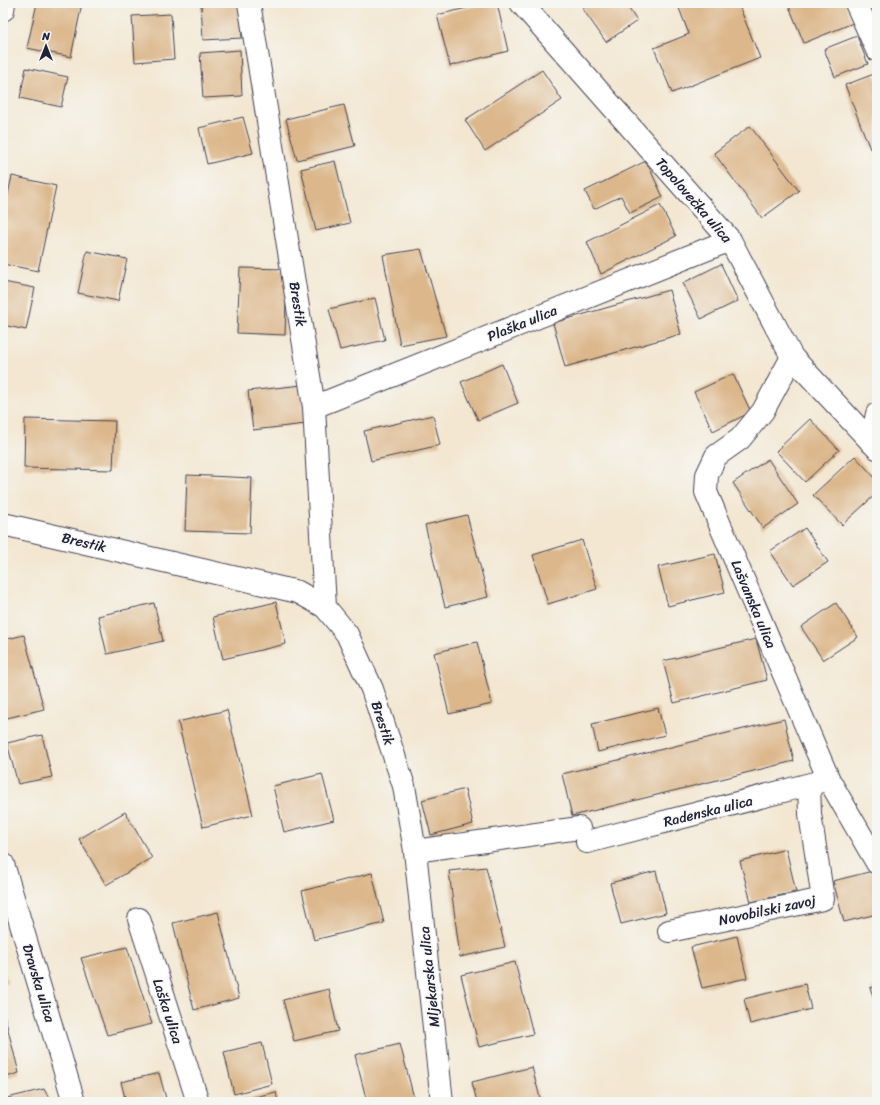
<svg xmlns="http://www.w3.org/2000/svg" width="880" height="1105" font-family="Sriracha,sans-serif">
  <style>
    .building { fill: #dcb78b }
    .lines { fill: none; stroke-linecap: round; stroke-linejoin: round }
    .street-casing { stroke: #414052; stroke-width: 24 }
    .street { stroke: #fff; stroke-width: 22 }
    .labels { text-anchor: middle; stroke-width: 3; stroke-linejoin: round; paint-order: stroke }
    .street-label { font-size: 14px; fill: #22223b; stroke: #f6f6f2 }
  </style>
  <rect width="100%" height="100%" fill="#f6f6f2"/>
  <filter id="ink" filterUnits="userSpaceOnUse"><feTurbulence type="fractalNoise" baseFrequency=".025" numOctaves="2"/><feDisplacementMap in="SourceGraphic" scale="8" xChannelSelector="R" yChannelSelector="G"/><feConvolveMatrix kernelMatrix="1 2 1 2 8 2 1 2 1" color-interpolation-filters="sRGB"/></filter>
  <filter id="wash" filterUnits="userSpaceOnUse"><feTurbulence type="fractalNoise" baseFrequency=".012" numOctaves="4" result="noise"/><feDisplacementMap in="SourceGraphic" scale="16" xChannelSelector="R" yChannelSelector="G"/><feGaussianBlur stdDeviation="0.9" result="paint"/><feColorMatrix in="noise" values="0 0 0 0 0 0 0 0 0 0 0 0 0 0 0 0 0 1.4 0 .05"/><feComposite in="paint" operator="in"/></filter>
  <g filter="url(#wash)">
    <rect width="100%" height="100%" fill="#f3e7d2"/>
    <g id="blocks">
      <!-- building -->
      <g class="building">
        <polygon points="37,3 82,3 71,57 27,48"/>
        <polygon points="201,3 240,3 242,38 203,40"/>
        <polygon points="488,3 497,3 508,51 450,66 437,15"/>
        <polygon points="590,3 625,3 637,21 606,42 582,8"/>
        <polygon points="677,3 738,3 760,58 672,93 654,48 689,34"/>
        <polygon points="845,3 853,23 804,43 788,4"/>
        <polygon points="171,14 174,59 135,62 132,16"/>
        <polygon points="857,36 868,64 835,77 824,49"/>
        <polygon points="240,50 242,96 203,98 200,53"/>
        <polygon points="26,68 68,77 61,107 20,98"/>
        <polygon points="542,70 562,100 485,151 465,120"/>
        <polygon points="874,74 877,81 877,147 870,149 845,85"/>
        <polygon points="344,105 355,146 297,160 286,119"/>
        <polygon points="243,117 253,153 207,164 199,128"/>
        <polygon points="750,126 799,191 762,218 714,153"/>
        <polygon points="335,161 350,223 316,231 301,169"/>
        <polygon points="646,161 663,197 630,213 621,196 594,209 585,191"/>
        <polygon points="12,176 56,186 38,271 3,264 3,217"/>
        <polygon points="660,205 676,236 601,274 587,242"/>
        <polygon points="421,249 446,336 400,345 383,255"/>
        <polygon points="87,251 127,259 118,301 78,293"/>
        <polygon points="721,264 738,301 701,319 683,283"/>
        <polygon points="240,268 287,269 285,335 237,333"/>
        <polygon points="3,282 35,288 26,330 3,325"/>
        <polygon points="669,290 681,334 565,367 553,323"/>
        <polygon points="375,298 385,340 340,350 329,309"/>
        <polygon points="502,364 518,403 478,420 461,382"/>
        <polygon points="733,374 751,412 713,431 694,392"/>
        <polygon points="302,385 306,424 253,430 248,391"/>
        <polygon points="433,415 440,445 371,461 364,431"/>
        <polygon points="25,419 115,421 113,470 24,468"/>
        <polygon points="810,419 839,450 805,482 776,451"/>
        <polygon points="855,456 877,480 877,493 842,525 813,495"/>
        <polygon points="768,459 798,504 763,528 733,483"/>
        <polygon points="187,475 252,478 250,533 185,531"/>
        <polygon points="467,515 488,597 445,607 425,525"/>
        <polygon points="805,528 828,562 793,585 770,551"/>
        <polygon points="582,540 597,589 548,604 533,555"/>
        <polygon points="715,554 725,592 668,606 658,567"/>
        <polygon points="276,602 286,644 223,659 213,617"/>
        <polygon points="154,603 163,641 107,654 98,616"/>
        <polygon points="836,603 858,637 823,660 801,627"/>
        <polygon points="24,635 44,709 3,719 3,640"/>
        <polygon points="756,639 767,680 674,703 663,661"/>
        <polygon points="477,642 492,704 449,714 434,653"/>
        <polygon points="658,708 665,735 598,752 592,724"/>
        <polygon points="227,710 253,815 203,827 178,722"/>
        <polygon points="784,719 794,761 572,816 562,774"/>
        <polygon points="42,735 52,777 18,784 7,743"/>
        <polygon points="322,774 334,820 284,832 273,786"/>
        <polygon points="465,789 473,824 431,835 422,800"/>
        <polygon points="125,812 152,858 106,885 79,839"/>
        <polygon points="786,849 796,892 751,902 740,861"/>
        <polygon points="486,867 505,947 460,957 449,871"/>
        <polygon points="877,870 877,914 844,922 833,881"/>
        <polygon points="656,871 666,913 621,924 610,883"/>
        <polygon points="372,873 384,923 314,940 302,891"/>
        <polygon points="218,912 239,998 194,1010 173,923"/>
        <polygon points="737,936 747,978 702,988 691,947"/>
        <polygon points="127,947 152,1024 107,1035 81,958"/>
        <polygon points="515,962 533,1034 479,1047 461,975"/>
        <polygon points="3,966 8,983 3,984"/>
        <polygon points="805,984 811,1009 750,1024 744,999"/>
        <polygon points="877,986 877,1006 870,988"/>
        <polygon points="329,989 338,1031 294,1041 283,1000"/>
        <polygon points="3,1010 19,1073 3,1078"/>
        <polygon points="262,1043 272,1084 234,1094 224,1052"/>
        <polygon points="400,1044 415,1102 367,1102 355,1055"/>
        <polygon points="532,1067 541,1102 477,1102 472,1082"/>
        <polygon points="159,1073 167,1102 126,1102 121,1082"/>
        <polygon points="44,1089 51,1102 3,1102 3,1099"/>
        <polygon points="276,1092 278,1102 238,1102 238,1101"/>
      </g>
    </g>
  </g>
  <g filter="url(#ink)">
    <use href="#blocks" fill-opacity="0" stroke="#414052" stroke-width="1"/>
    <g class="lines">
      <!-- street casing -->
      <g class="street-casing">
        <g id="street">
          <polyline points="249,3 314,407 325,607 347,634 372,689 404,786 415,851 442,1102"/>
          <polyline points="521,3 730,240 792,357 877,448"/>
          <polyline points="856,3 877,50"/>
          <polyline points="3,10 4,3"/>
          <polyline points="792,357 763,411 740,439 716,456 707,475 706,492 829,780 877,863"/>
          <polyline points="314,407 730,240"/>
          <polyline points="871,442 877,414"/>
          <polyline points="3,524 298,592 325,607"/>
          <polyline points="587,842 822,781"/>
          <polyline points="415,851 579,828"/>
          <polyline points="3,864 74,1102"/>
          <polyline points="139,919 198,1102"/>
          <polyline points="669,931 823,899 810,814 809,785"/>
        </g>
      </g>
      <!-- street -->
      <use href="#street" class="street"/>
    </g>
  </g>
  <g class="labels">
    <!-- street labels -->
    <g class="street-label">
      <text transform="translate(694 200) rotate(49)" y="5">Topolovečka ulica</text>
      <text transform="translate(298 304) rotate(81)" y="5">Brestik</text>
      <text transform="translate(522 323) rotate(-22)" y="5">Plaška ulica</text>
      <text transform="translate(84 542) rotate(13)" y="5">Brestik</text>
      <text transform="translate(754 604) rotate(67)" y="5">Lašvanska ulica</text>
      <text transform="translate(383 723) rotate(72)" y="5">Brestik</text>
      <text transform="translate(708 811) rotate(-14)" y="5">Radenska ulica</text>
      <text transform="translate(767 910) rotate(-12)" y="5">Novobilski zavoj</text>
      <text transform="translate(429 977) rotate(-96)" y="5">Mljekarska ulica</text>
      <text transform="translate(39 983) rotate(73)" y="5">Dravska ulica</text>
      <text transform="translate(168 1011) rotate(72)" y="5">Laška ulica</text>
    </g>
  </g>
  <!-- margin -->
  <rect width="880" height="1105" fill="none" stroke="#f6f6f2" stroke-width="16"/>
  <!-- north arrow -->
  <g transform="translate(46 46)" stroke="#f6f6f2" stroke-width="3" paint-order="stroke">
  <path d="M0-3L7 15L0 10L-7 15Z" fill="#22223b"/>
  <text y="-6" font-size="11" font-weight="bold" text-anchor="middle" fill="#22223b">N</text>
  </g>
</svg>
